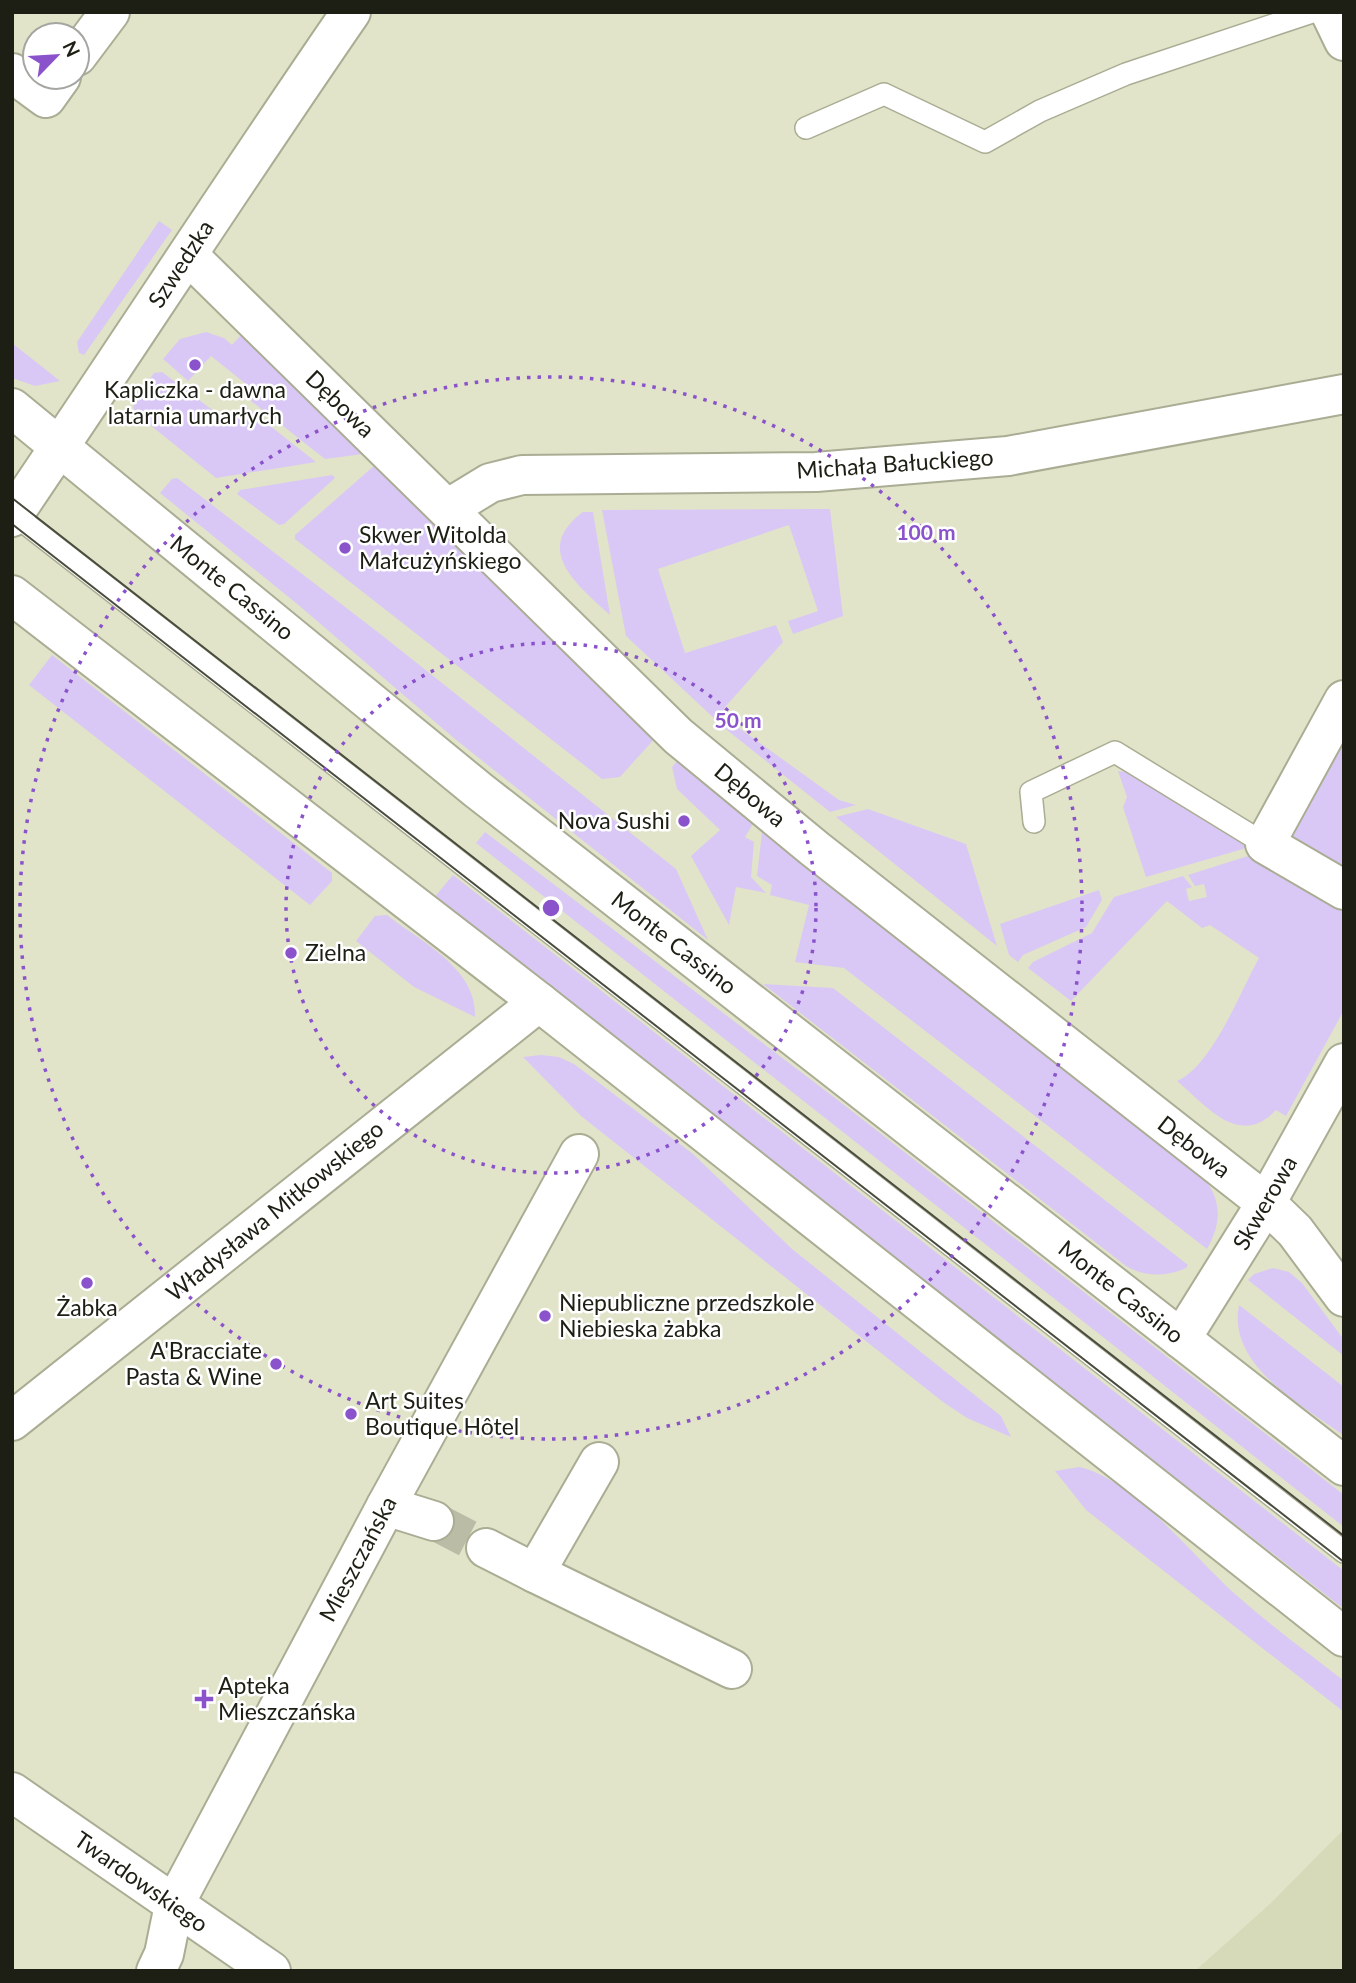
<svg xmlns="http://www.w3.org/2000/svg" width="1356" height="1983" font-family="Lato,sans-serif">
  <style>
    .built { fill: #d7dab8 }
    .green { fill: #d9c8f5 }
    .lines { fill: none; stroke-linecap: round; stroke-linejoin: round }
    .minor-tunnel { stroke: #babca5; stroke-width: 38; stroke-dasharray: 38 19; stroke-linecap: butt }
    .service-casing { stroke: #aaad93; stroke-width: 24 }
    .minor-casing { stroke: #aaad93; stroke-width: 42 }
    .secondary-casing { stroke: #aaad93; stroke-width: 42 }
    .service { stroke: #fff; stroke-width: 21 }
    .minor { stroke: #fff; stroke-width: 38 }
    .secondary { stroke: #fff; stroke-width: 38 }
    .tram { stroke: #4a4c3e; stroke-width: 2 }
    .ring { fill: none; stroke: #8b53cb; stroke-width: 3.5; stroke-dasharray: 3.5 7 }
    .poi-dot { fill: #8b53cb; stroke: #fff; stroke-width: 2.5 }
    .labels { text-anchor: middle; stroke-width: 5; stroke-linejoin: round; paint-order: stroke }
    .street-label { font-size: 23px; fill: #1d1e14; stroke: #fff }
    .poi-label { font-size: 23px; fill: #1d1e14; stroke: #fff; text-anchor: start }
    .centre { fill: #8b53cb; stroke: #fff; stroke-width: 3.5 }
    .ring-label { font-size: 21px; text-anchor: middle; font-weight: bold; fill: #8b53cb; stroke: #fff; stroke-width: 5; stroke-linejoin: round; paint-order: stroke }
  </style>
  <rect width="100%" height="100%" fill="#e1e4c9"/>
  <!-- built -->
  <polygon class="built" points="1344,1829 1344,1971 1195,1971 1271,1903"/>
  <!-- green -->
  <g class="green">
    <polygon points="159,221 172,230 84,355 79,353 77,342"/>
    <polygon points="206,332 224,338 232,345 242,334 363,454 325,459 251,401 256,392 211,356 188,381 163,359 180,339"/>
    <polygon points="12,343 60,381 35,386 12,378"/>
    <polygon points="162,372 231,424 246,407 316,462 216,478 134,412 133,402 154,373"/>
    <polygon points="375,465 657,736 620,777 602,779 295,539 295,535"/>
    <polygon points="332,475 335,478 284,524 279,525 237,494 240,490"/>
    <polygon points="177,478 379,633 676,869 708,940 455,739 296,603 160,493 172,479"/>
    <polygon points="830,509 843,616 793,634 788,621 818,611 789,525 658,569 685,653 776,625 783,642 726,706 717,721 626,636 602,510"/>
    <path d="M583,512H593L610,615C579,586 531,550 583,512Z"/>
    <polygon points="52,655 332,873 332,881 310,905 29,685"/>
    <path d="M1344,708V1010L1286,1116L1276,1110C1239,1149 1207,1106 1177,1081C1212,1066 1240,992 1259,958L1210,925L1202,928L1167,901L1071,1001L1028,968L1033,962L1092,933L1114,897L1183,876L1192,887L1186,889L1189,901L1207,897L1204,884L1195,886L1188,875L1251,855Z"/>
    <polygon points="728,720 839,800 856,805 830,812 722,726"/>
    <polygon points="678,760 753,824 745,837 754,842 751,877 766,893 736,887 729,925 691,856 720,830 677,789 672,767"/>
    <polygon points="1118,771 1134,773 1249,844 1243,849 1146,877 1123,807 1127,797"/>
    <polygon points="868,809 966,844 997,946 836,817"/>
    <polygon points="485,832 839,1101 1344,1495 1344,1527 476,843"/>
    <path d="M762,832L1197,1170C1221,1195 1224,1219 1207,1249L844,968L795,962L809,905L770,895L772,885L757,876Z"/>
    <polygon points="453,875 1344,1571 1344,1609 433,899"/>
    <polygon points="1099,890 1102,900 1086,927 1023,955 1018,962 1009,955 1000,924"/>
    <path d="M387,915C420,941 478,969 475,1017L414,987L356,941L375,916Z"/>
    <path d="M763,984L833,988L1188,1265L1186,1268C1167,1277 1144,1277 1126,1266Z"/>
    <polygon points="541,1055 559,1057 574,1064 693,1154 792,1249 1001,1416 1011,1437 967,1418 943,1402 581,1116 523,1057"/>
    <polygon points="1273,1268 1289,1272 1302,1283 1344,1340 1344,1356 1248,1280 1254,1274"/>
    <path d="M1239,1305L1344,1387V1436C1302,1404 1227,1366 1239,1305Z"/>
    <path d="M1079,1467C1132,1478 1194,1557 1235,1594C1270,1625 1308,1653 1344,1681V1712L1086,1510L1055,1471Z"/>
  </g>
  <g class="lines">
    <!-- minor-tunnel -->
    <polyline class="minor-tunnel" points="434,1521 486,1548"/>
    <!-- service casing -->
    <g class="service-casing">
      <g id="service">
        <polyline points="806,128 884,94 985,142 1040,111 1126,74 1312,12"/>
        <polyline points="12,513 1344,1552"/>
        <polyline points="1034,822 1031,792 1115,752 1265,844"/>
      </g>
    </g>
    <!-- minor casing -->
    <g class="minor-casing">
      <g id="minor">
        <polyline points="1330,12 1344,41"/>
        <polyline points="77,56 110,12"/>
        <polyline points="12,73 46,98 61,77"/>
        <polyline points="188,255 678,736 815,849 1266,1203 1295,1231 1344,1297"/>
        <polyline points="449,508 490,483 522,475 816,472 1008,456 1344,394"/>
        <path d="M12,517C126,349 236,179 351,12"/>
        <polyline points="1344,700 1265,844 1344,890"/>
        <polyline points="1181,1339 1266,1203 1344,1063"/>
        <polyline points="12,1421 539,1002"/>
        <polyline points="599,1462 535,1573 732,1669"/>
        <polyline points="386,1506 434,1521"/>
        <polyline points="486,1548 535,1573"/>
        <polyline points="12,1792 271,1971"/>
        <polyline points="156,1971 164,1954 174,1905 386,1506 579,1154"/>
      </g>
    </g>
    <!-- secondary casing -->
    <g class="secondary-casing">
      <g id="secondary">
        <polyline points="12,408 478,790 1344,1466"/>
        <polyline points="12,595 539,1002 1344,1637"/>
      </g>
    </g>
    <!-- service -->
    <use href="#service" class="service"/>
    <!-- minor -->
    <use href="#minor" class="minor"/>
    <!-- secondary -->
    <use href="#secondary" class="secondary"/>
    <!-- tram -->
    <g class="tram">
      <polyline points="12,498 1344,1536"/>
      <polyline points="12,524 1344,1562"/>
    </g>
  </g>
  <!-- distance rings -->
  <g class="ring">
    <circle cx="551" cy="908" r="265"/>
    <circle cx="551" cy="908" r="531"/>
  </g>
  <!-- markers -->
  <g class="poi-dot">
    <circle cx="195" cy="365" r="7"/>
    <circle cx="345" cy="548" r="7"/>
    <circle cx="684" cy="821" r="7"/>
    <circle cx="291" cy="953" r="7"/>
    <circle cx="87" cy="1283" r="7"/>
    <circle cx="545" cy="1316" r="7"/>
    <circle cx="276" cy="1364" r="7"/>
    <circle cx="351" cy="1414" r="7"/>
    <path d="M200.5 1688.5h7v7h7v7h-7v7h-7v-7h-7v-7h7z"/>
  </g>
  <g class="labels">
    <!-- street labels -->
    <g class="street-label">
      <text transform="translate(181 264) rotate(-57)" y="8">Szwedzka</text>
      <text transform="translate(340 404) rotate(44)" y="8">Dębowa</text>
      <text transform="translate(895 464) rotate(-4)" y="8">Michała Bałuckiego</text>
      <text transform="translate(232 588) rotate(39)" y="8">Monte Cassino</text>
      <text transform="translate(750 795) rotate(40)" y="8">Dębowa</text>
      <text transform="translate(674 943) rotate(38)" y="8">Monte Cassino</text>
      <text transform="translate(1194 1147) rotate(38)" y="8">Dębowa</text>
      <text transform="translate(1265 1203) rotate(-60)" y="8">Skwerowa</text>
      <text transform="translate(275 1211) rotate(-39)" y="8">Władysława Mitkowskiego</text>
      <text transform="translate(1121 1292) rotate(38)" y="8">Monte Cassino</text>
      <text transform="translate(358 1559) rotate(-62)" y="8">Mieszczańska</text>
      <text transform="translate(141 1882) rotate(35)" y="8">Twardowskiego</text>
    </g>
    <!-- poi labels -->
    <g class="poi-label">
      <text x="195" y="398" text-anchor="middle">Kapliczka - dawna<tspan x="195" dy="26">latarnia umarłych</tspan></text>
      <text x="359" y="543">Skwer Witolda<tspan x="359" dy="26">Małcużyńskiego</tspan></text>
      <text x="670" y="829" text-anchor="end">Nova Sushi</text>
      <text x="305" y="961">Zielna</text>
      <text x="559" y="1311">Niepubliczne przedszkole<tspan x="559" dy="26">Niebieska żabka</tspan></text>
      <text x="87" y="1316" text-anchor="middle">Żabka</text>
      <text x="262" y="1359" text-anchor="end">A'Bracciate<tspan x="262" dy="26">Pasta &amp; Wine</tspan></text>
      <text x="365" y="1409">Art Suites<tspan x="365" dy="26">Boutique Hôtel</tspan></text>
      <text x="218" y="1694">Apteka<tspan x="218" dy="26">Mieszczańska</tspan></text>
    </g>
  </g>
  <circle cx="551" cy="908" r="10" class="centre"/>
  <g class="ring-label">
    <text x="926" y="540">100 m</text>
    <text x="738" y="728">50 m</text>
  </g>
  <!-- border -->
  <rect width="1356" height="1983" fill="none" stroke="#1d1e14" stroke-width="28"/>
  <!-- north arrow -->
  <g transform="translate(56 56) rotate(65)"><circle r="33" fill="#ffffff" stroke="#a5a5a1" stroke-width="2"/>
  <path d="M0-5L12 26L0 18L-12 26Z" fill="#8b53cb"/>
  <text y="-10" font-size="19" font-weight="bold" text-anchor="middle" fill="#1d1e14">N</text>
  </g>
</svg>
